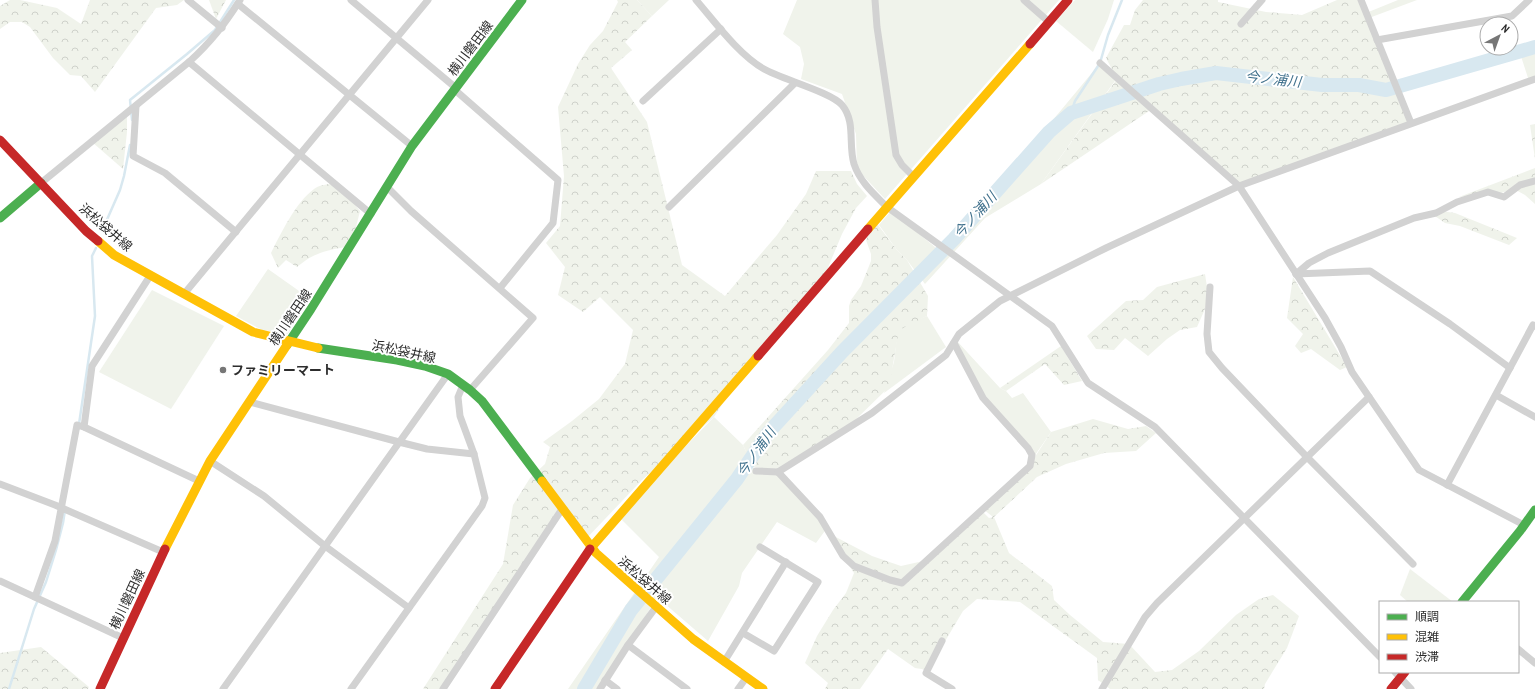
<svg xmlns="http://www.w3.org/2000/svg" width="1535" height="689" font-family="'Archivo Narrow','Noto Sans JP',sans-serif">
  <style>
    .grass { fill: #f0f3eb }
    .forest { fill: url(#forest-crowns) }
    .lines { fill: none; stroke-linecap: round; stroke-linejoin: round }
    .stream { stroke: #d8e8f0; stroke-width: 2.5 }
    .river { stroke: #d8e8f0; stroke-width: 14 }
    .street { stroke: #d2d2d2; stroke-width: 7 }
    .fast { stroke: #4caf50; stroke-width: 9 }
    .slow { stroke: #ffc107; stroke-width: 9 }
    .jam { stroke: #c62828; stroke-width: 9 }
    .poi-dot { fill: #767676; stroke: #fff; stroke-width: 1.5 }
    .labels { text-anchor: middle; stroke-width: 4; stroke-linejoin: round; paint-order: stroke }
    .street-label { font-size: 13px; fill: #2d2d2d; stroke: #fff }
    .poi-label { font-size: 13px; font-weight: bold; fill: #2d2d2d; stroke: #fff; text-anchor: start }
    .water-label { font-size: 14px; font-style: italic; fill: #3f708c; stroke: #fff }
  </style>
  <defs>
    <pattern id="forest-crowns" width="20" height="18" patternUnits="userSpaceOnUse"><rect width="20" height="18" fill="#f0f3eb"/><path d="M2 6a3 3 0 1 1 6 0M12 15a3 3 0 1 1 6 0" fill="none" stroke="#ced1ca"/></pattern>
  </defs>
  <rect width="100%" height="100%" fill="#fff"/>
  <!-- grass -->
  <g class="grass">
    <polygon points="637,0 669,0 652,16"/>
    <polygon points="797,0 1059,0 885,199 857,169 856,134 842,94 801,79 804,64 800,47 783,34"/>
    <polygon points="1075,0 1114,0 1108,19 1093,52 1056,21"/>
    <polygon points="1398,0 1417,0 1369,18 1366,13"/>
    <polygon points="1535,43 1535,79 1529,81 1518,47"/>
    <path d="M1100,63L1117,78L1041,184L985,218L925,284L907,260L897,250L879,225L891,211L941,252C994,188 1048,127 1100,63Z"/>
    <polygon points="268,269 309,298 288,334 262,330 236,316"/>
    <polygon points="152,290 224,326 171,409 99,372"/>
    <polygon points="927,316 946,347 884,393 894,362 898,328"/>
    <polygon points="957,341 1000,388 1006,391 1012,398 1023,393 1051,432 1031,461 1032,455 982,394"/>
    <polygon points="714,417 743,445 755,471 778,472 827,528 816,543 777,522 742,573 739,586 708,641 657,597 601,689 568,689 659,557 618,516"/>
    <polygon points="1410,569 1453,602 1408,602 1400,595"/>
  </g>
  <!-- forest -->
  <g class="forest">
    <polygon points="10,0 20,0 57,8 81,24 90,0 184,0 177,5 156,8 95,92 81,76 70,75 53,58 30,27 22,22 10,22 0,29 0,6"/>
    <polygon points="209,0 226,0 216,19"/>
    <polygon points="617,0 637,0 652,16 625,42 632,50 611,68 647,122 682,265 725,296 777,235 806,194 816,171 851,171 857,184 867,196 856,208 842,234 822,282 743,372 714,417 642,480 585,540 563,510 443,689 423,689 503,564 513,505 530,478 545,464 550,447 543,442 572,421 599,399 625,364 633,330 600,297 583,312 558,295 565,267 546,243 560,226 564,176 558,107 578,64 590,45 603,31 618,2"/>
    <polygon points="1143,0 1218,0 1218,2 1266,12 1302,15 1337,0 1359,0 1411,123 1239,186 1152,109 1041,184 1117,79 1106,58 1124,25 1130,25 1135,10"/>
    <polygon points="127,113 127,132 123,169 92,142"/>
    <polygon points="1535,124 1535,159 1530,125"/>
    <polygon points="1535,168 1535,204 1525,195 1514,189 1501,193 1459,197"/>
    <path d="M329,184L343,190L360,211L355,231L345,247C324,251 314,253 297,267L286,260L278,268L271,253C281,233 296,202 314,189C319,185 324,185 329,184Z"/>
    <polygon points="1441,211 1455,213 1517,238 1509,245 1460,226 1445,223 1432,214"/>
    <polygon points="875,221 897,250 907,260 928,296 927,316 899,330 889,387 846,429 781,470 753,467 743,445 828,350 849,323 849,306 851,300 861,286 871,261 871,254 866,240"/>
    <polygon points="1205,274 1209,300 1197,327 1180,330 1167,339 1148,356 1125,338 1114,350 1096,349 1087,336 1126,301 1143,300 1157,287"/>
    <polygon points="1293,277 1347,367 1340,370 1311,349 1301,353 1295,346 1303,334 1287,318"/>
    <polygon points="1061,346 1082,381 1064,385 1045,364 1006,391 1000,388"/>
    <polygon points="1093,419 1128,429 1146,426 1156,433 1136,451 1104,453 1066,464 1037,477 994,517 1009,553 1052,586 1054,600 1070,615 1103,642 1129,644 1155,672 1172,670 1199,651 1236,615 1259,599 1273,595 1299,616 1287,648 1265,684 1264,689 1110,689 1098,680 1097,658 1020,602 977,599 963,611 928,670 915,668 888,649 860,689 825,689 828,683 805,663 817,636 833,610 846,593 854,573 843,556 832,535 872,556 901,566 932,559 982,511 989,518 993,517 983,509 1027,469 1051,432"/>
    <polygon points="41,647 89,687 88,689 0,689 0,653"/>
  </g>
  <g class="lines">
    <!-- stream -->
    <g class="stream">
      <polyline points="1071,113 1075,101 1100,63 1108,35 1122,0"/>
      <polyline points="132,120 130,100 187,54 215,30 234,0"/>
      <polyline points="102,231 120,190 124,176 130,145"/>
      <polyline points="79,424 95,316 92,256 96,248"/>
      <polyline points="9,689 34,609 46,582 56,550 63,523 65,510"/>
    </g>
    <!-- river -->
    <polyline class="river" points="584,689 631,610 737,479 768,433 842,352 954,239 1049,132 1071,113 1159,84 1181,79 1216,73 1322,85 1359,85 1386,90 1535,47"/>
    <!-- street -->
    <g class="street">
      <polyline points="188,0 222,28"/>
      <polyline points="351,0 456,88"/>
      <path d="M696,0C715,22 739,55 764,69C781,79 831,92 842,105C856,122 848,144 854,164C860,182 874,194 887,207L1052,326L1088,383L1155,427L1380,657"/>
      <polyline points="875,0 877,27 896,155 902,165 913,176"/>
      <polyline points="1024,0 1049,22"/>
      <polyline points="1361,0 1411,123"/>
      <polyline points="238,4 412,146"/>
      <polyline points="1241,24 1262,0"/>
      <polyline points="1377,40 1512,16 1529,0"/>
      <polyline points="189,62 371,214"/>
      <polyline points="1100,63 1239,186 1325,318 1341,347 1352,372 1419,470 1524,525"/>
      <polyline points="455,90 558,180 553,223 500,288"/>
      <polyline points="643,101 721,29"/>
      <polyline points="136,106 133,156 165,173 236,232"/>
      <path d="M41,183L189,62C211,42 224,25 240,0"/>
      <polyline points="387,187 411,211 533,318 470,390"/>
      <polyline points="669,207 795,83"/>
      <polyline points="1296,274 1309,263 1328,253 1414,218 1436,213 1457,202 1488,192 1504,197 1520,185 1535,181"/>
      <polyline points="1296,274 1370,271 1450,324 1510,368"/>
      <polyline points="1210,287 1207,334 1209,352 1222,368 1305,455 1413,564"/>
      <polyline points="184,294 428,0"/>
      <polyline points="1496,395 1535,417"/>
      <polyline points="250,402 399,442 427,449 474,454"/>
      <polyline points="84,427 92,366 150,276"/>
      <polyline points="210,461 264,496 325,546 409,608"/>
      <polyline points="756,471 778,472 872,413 946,355 959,334 1000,301 1106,248 1239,186 1535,79"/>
      <polyline points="778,472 820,517 843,556 854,566 890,580 902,583 1030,466 1032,455 1028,448 983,398 954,343"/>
      <polyline points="0,484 55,505 163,552"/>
      <polyline points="1447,485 1533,325 1535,326"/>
      <polyline points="0,581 123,638"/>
      <polyline points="35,597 55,541 77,425 84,427 199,481"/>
      <polyline points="743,633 774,651 818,582 760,547"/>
      <polyline points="942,641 926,673 952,689"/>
      <polyline points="628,645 687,689"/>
      <polyline points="1518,649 1535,663"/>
      <polyline points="724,662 786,562"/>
      <polyline points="1395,672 1411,689"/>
      <polyline points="605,680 617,689"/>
      <polyline points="223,689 448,374"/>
      <polyline points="351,689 482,506 485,498 474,454 460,416 458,397 463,385"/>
      <polyline points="443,689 562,509"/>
      <polyline points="600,689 628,645 656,607"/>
      <polyline points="738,689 746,678"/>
      <polyline points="1102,689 1145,617 1157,603 1369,397"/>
    </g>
    <!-- fast -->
    <g class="fast">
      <polyline points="0,218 41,183"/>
      <polyline points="287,345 311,309 412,146 522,0"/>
      <polyline points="318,348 397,360 425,366 448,374 470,390 482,401 542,481"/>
      <polyline points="1462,602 1520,531 1535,510"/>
    </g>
    <!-- slow -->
    <g class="slow">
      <polyline points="868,229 1030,44"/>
      <polyline points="98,241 114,255 253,332 318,348"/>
      <polyline points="542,481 596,553 693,639 763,689"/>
      <polyline points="165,549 210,461 287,345"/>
      <polyline points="590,549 758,356"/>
    </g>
    <!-- jam -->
    <g class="jam">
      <polyline points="1030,44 1068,0"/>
      <polyline points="0,140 86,231 98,241"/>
      <polyline points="758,356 868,229"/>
      <polyline points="100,689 165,549"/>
      <polyline points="495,689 590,549"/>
      <polyline points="1391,689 1405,672"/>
    </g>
  </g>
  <!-- markers -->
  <circle class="poi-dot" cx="223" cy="370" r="4"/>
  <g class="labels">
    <!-- street labels -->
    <g class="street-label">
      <text transform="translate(470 48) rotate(-53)" y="5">横川磐田線</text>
      <text transform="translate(106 227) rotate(41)" y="5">浜松袋井線</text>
      <text transform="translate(290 317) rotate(-56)" y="5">横川磐田線</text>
      <text transform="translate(404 351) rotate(12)" y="5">浜松袋井線</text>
      <text transform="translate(645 580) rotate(41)" y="5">浜松袋井線</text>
      <text transform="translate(127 599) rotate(-65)" y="5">横川磐田線</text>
    </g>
    <!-- poi labels -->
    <g class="poi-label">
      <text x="231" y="375">ファミリーマート</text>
    </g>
    <!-- water labels -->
    <g class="water-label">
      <text transform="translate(1273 79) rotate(6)" y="5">今ノ浦川</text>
      <text transform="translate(975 215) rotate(-48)" y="5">今ノ浦川</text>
      <text transform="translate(756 452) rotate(-55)" y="5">今ノ浦川</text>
    </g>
  </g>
  <!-- legend -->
  <rect x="1379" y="601" width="140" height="72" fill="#ffffff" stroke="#ababab"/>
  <rect x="1387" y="614" width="20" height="6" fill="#4caf50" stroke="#ababab"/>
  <text x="1415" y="621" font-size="12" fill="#2d2d2d">順調</text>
  <rect x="1387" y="634" width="20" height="6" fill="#ffc107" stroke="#ababab"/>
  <text x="1415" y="641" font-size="12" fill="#2d2d2d">混雑</text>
  <rect x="1387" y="654" width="20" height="6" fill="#c62828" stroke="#ababab"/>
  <text x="1415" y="661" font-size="12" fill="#2d2d2d">渋滞</text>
  <!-- north arrow -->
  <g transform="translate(1499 36) rotate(41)"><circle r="19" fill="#ffffff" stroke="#ababab"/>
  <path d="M0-3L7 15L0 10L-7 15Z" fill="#767676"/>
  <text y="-6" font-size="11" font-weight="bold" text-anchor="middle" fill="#2d2d2d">N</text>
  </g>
</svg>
